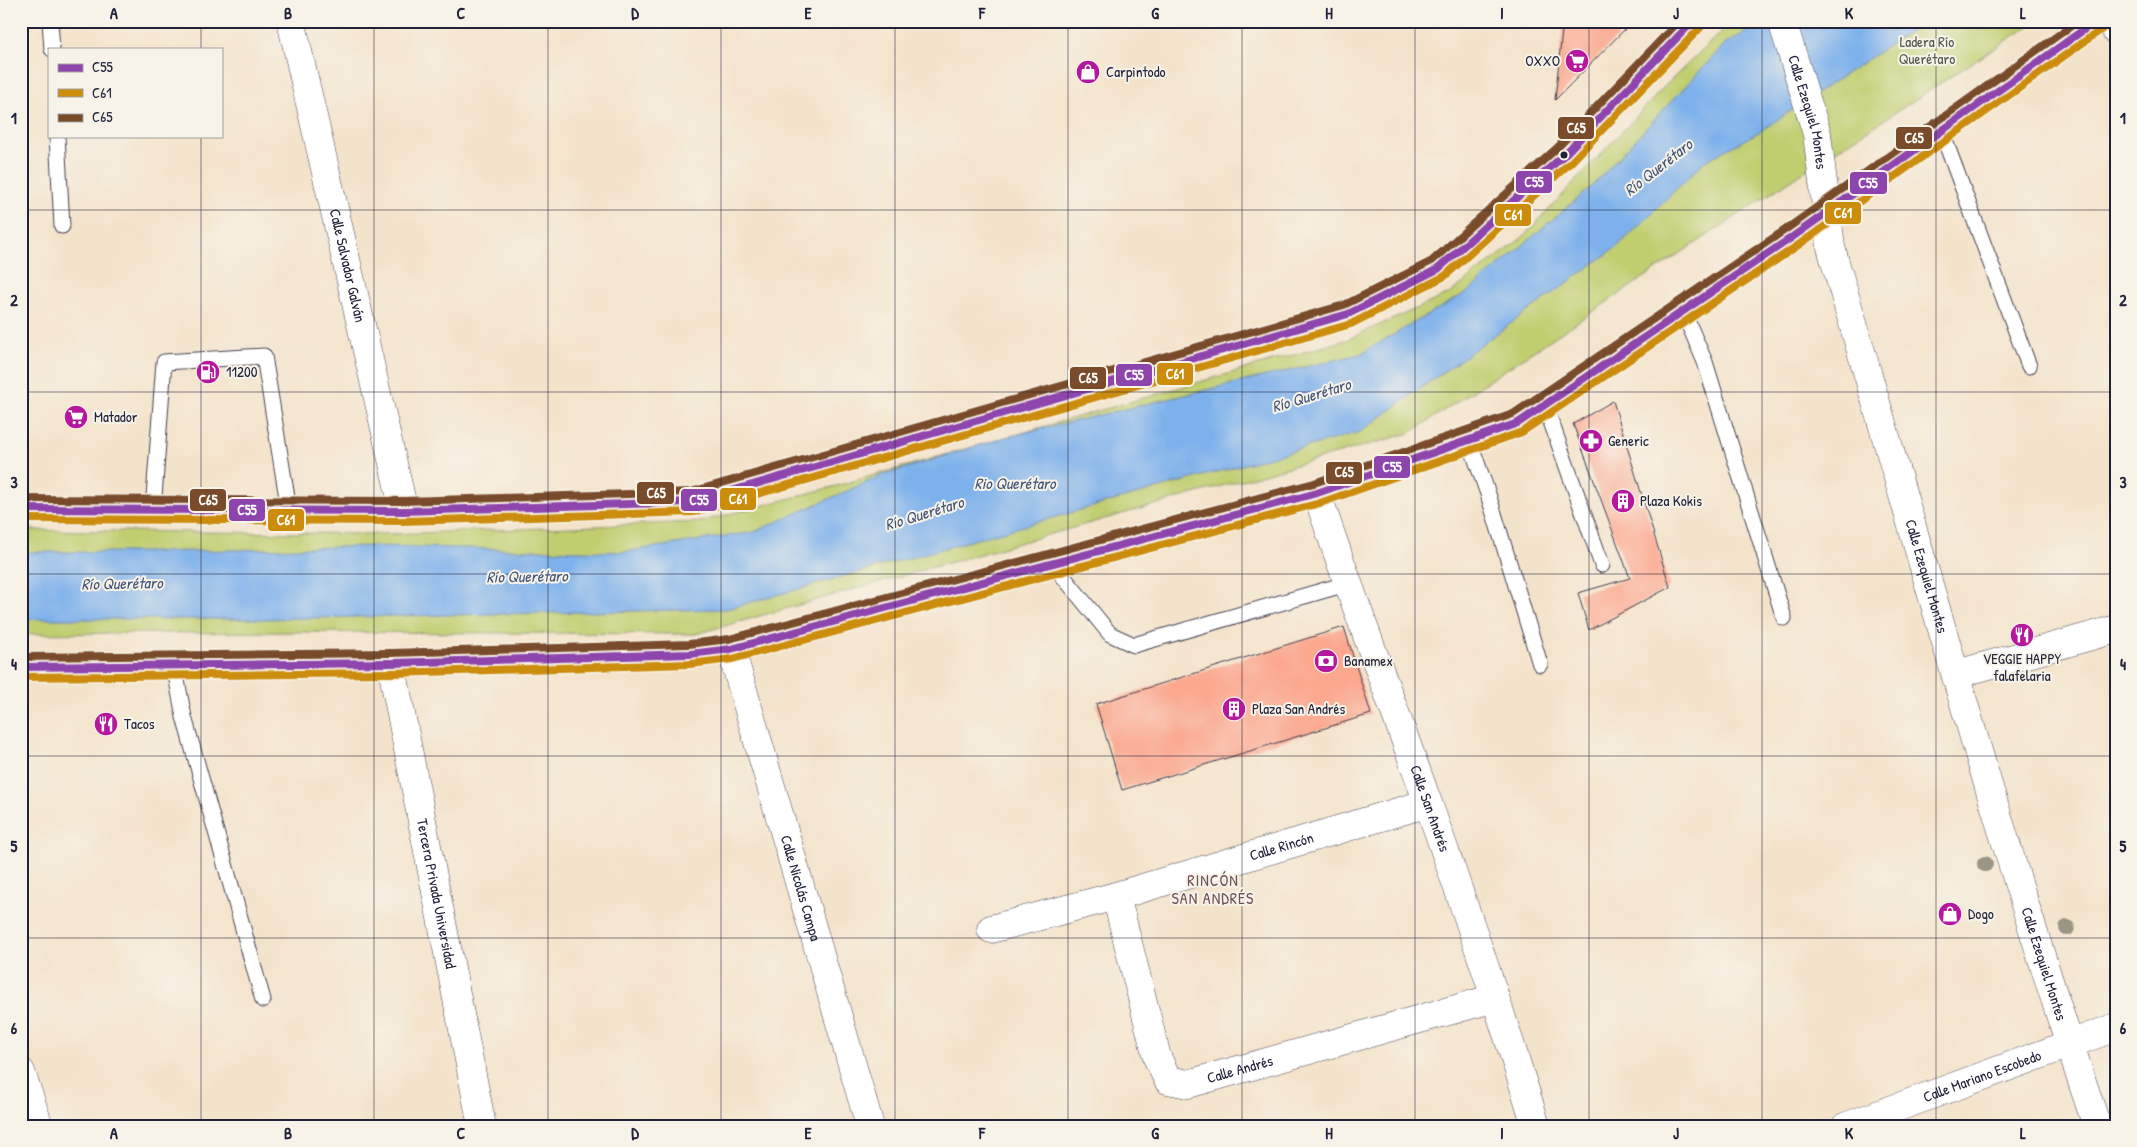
<svg xmlns="http://www.w3.org/2000/svg" width="2137" height="1147" font-family="'Patrick Hand',sans-serif">
  <style>
    .green { fill: #c1ce70; stroke: #727856 }
    .water { fill: #7eb1eb; stroke: #506a93 }
    .building { fill: #fba88f }
    .lines { fill: none; stroke-linecap: round; stroke-linejoin: round }
    .lane-casing { stroke: #423f51; stroke-width: 17 }
    .street-casing { stroke: #423f51; stroke-width: 29 }
    .secondary-casing { stroke: #423f51; stroke-width: 29 }
    .lane { stroke: #fff; stroke-width: 15 }
    .street { stroke: #fff; stroke-width: 28 }
    .secondary { stroke: #fff; stroke-width: 28 }
    .bus-1-casing { stroke: #f7f3e8; stroke-width: 11 }
    .bus-2-casing { stroke: #f7f3e8; stroke-width: 11 }
    .bus-3-casing { stroke: #f7f3e8; stroke-width: 11 }
    .bus-1 { stroke: #8e44ad; stroke-width: 8 }
    .bus-2 { stroke: #cc8c0c; stroke-width: 8 }
    .bus-3 { stroke: #7a4b2a; stroke-width: 8 }
    .tree { fill: #9b9585 }
    .grid { fill: none; stroke: #22223b; stroke-width: 1; stroke-opacity: 0.55 }
    .bus-dot { fill: #22223b; stroke: #f7f3e8; stroke-width: 2 }
    .labels { text-anchor: middle; stroke-width: 4; stroke-linejoin: round; paint-order: stroke }
    .park-label { font-size: 15px; fill: #52564b; stroke: #f7f3e8 }
    .poi-label { font-size: 15px; fill: #22223b; stroke: #f7f3e8; text-anchor: start }
    .street-label { font-size: 15px; fill: #22223b; stroke: #f7f3e8 }
    .water-label { font-size: 16px; font-style: italic; fill: #425479; stroke: #f7f3e8 }
    .neighbourhood-label { font-size: 16px; letter-spacing: 1px; fill: #6e5158; stroke: #f7f3e8 }
    .line-badge { stroke: #f7f3e8; stroke-width: 2 }
    .badge-label { font-size: 14px; text-anchor: middle; font-weight: bold; fill: #fff }
    .neatline { fill: none; stroke: #22223b; stroke-width: 2 }
    .grid-label { font-size: 16px; text-anchor: middle; font-weight: bold; fill: #22223b }
  </style>
  <rect width="100%" height="100%" fill="#f7f3e8"/>
  <filter id="ink" filterUnits="userSpaceOnUse"><feTurbulence type="fractalNoise" baseFrequency=".02" numOctaves="2"/><feDisplacementMap in="SourceGraphic" scale="10" xChannelSelector="R" yChannelSelector="G"/><feConvolveMatrix kernelMatrix="1 2 1 2 8 2 1 2 1" color-interpolation-filters="sRGB"/></filter>
  <filter id="wash" filterUnits="userSpaceOnUse"><feTurbulence type="fractalNoise" baseFrequency=".0096" numOctaves="4" result="noise"/><feDisplacementMap in="SourceGraphic" scale="20" xChannelSelector="R" yChannelSelector="G"/><feGaussianBlur stdDeviation="1.12" result="paint"/><feColorMatrix in="noise" values="0 0 0 0 0 0 0 0 0 0 0 0 0 0 0 0 0 1.4 0 .05"/><feComposite in="paint" operator="in"/></filter>
  <g filter="url(#wash)">
    <rect width="100%" height="100%" fill="#f4e3cb"/>
    <!-- green -->
    <polygon class="green" points="1732,21 2037,21 1800,174 1410,433 696,634 298,632 21,634 21,530 390,534 700,522 840,485 1346,340 1449,294 1523,237 1665,86"/>
    <!-- water -->
    <polygon class="water" points="1765,21 1925,21 1759,132 1705,161 1617,247 1360,432 727,609 263,619 21,619 21,552 156,552 374,546 623,552 754,532 883,475 1006,437 1360,354 1469,291 1591,187 1724,45"/>
    <g id="blocks">
      <!-- building -->
      <g class="building">
        <polygon points="1563,21 1633,21 1555,100"/>
        <polygon points="1613,401 1670,587 1589,630 1578,593 1630,578 1573,424"/>
        <polygon points="1344,627 1371,714 1122,790 1096,704"/>
      </g>
    </g>
  </g>
  <g filter="url(#ink)">
    <use href="#blocks" fill-opacity="0" stroke="#423f51" stroke-width="1"/>
    <g class="lines">
      <!-- lane casing -->
      <g class="lane-casing">
        <g id="lane">
          <polyline points="50,21 52,49"/>
          <polyline points="1941,130 2029,366"/>
          <polyline points="57,136 62,226"/>
          <polyline points="1683,311 1705,362 1784,618"/>
          <polyline points="1545,405 1602,565"/>
          <polyline points="1469,440 1488,494 1540,664"/>
          <polyline points="153,510 164,362 264,356 289,510"/>
          <polyline points="1053,564 1110,634 1134,645 1346,584"/>
          <polyline points="174,665 184,717 263,1000"/>
        </g>
      </g>
      <!-- street casing -->
      <g class="street-casing">
        <g id="street">
          <path id="s1" d="M291,21L404,511"/>
          <polyline points="2112,21 2116,31"/>
          <path id="s2" d="M1317,493C1351,597 1391,699 1428,803C1466,910 1503,1017 1536,1126"/>
          <path id="s3" d="M731,649L870,1126"/>
          <path id="s4" d="M391,663L482,1126"/>
          <polyline points="1957,674 2116,629"/>
          <path id="s5" d="M1116,896L1157,1057L1168,1080L1188,1084L1495,998"/>
          <path id="s6" d="M991,929L1116,896L1428,803"/>
          <path id="s7" d="M1847,1126L2116,1027"/>
        </g>
      </g>
      <!-- secondary casing -->
      <g class="secondary-casing">
        <g id="secondary">
          <path id="s8" d="M1782,21L1817,134L1831,247L1835,262C1920,551 2000,841 2097,1126"/>
          <polyline points="21,509 404,511 693,502 1348,314 1438,269 1564,155 1693,21"/>
          <polyline points="21,667 391,663 690,654 731,649 1317,493 1518,423 1791,238 2096,21"/>
          <polyline points="21,1072 39,1126"/>
        </g>
      </g>
      <!-- lane -->
      <use href="#lane" class="lane"/>
      <!-- street -->
      <use href="#street" class="street"/>
      <!-- secondary -->
      <use href="#secondary" class="secondary"/>
      <!-- bus-1 casing -->
      <g class="bus-1-casing">
        <g id="bus-1">
          <polyline points="21,509 404,511 693,502 1348,314 1438,269 1564,155 1693,21"/>
          <polyline points="21,667 391,663 690,654 731,649 1317,493 1518,423 1791,238 2096,21"/>
        </g>
      </g>
      <!-- bus-2 casing -->
      <g class="bus-2-casing">
        <g id="bus-2">
          <polyline points="21,519 404,521 694,512 1351,324 1445,276 1571,162 1700,28"/>
          <polyline points="21,677 391,673 690,664 732,659 1320,503 1522,432 1797,246 2102,29"/>
        </g>
      </g>
      <!-- bus-3 casing -->
      <g class="bus-3-casing">
        <g id="bus-3">
          <polyline points="21,499 404,501 691,492 1344,305 1432,261 1557,148 1679,21"/>
          <polyline points="21,657 391,653 689,644 729,639 1314,483 1513,414 1785,230 2078,21"/>
        </g>
      </g>
      <!-- bus-1 -->
      <use href="#bus-1" class="bus-1"/>
      <!-- bus-2 -->
      <use href="#bus-2" class="bus-2"/>
      <!-- bus-3 -->
      <use href="#bus-3" class="bus-3"/>
    </g>
    <!-- trees -->
    <g class="tree">
      <circle cx="1985" cy="864" r="8"/>
      <circle cx="2067" cy="928" r="8"/>
    </g>
  </g>
  <!-- grid -->
  <path class="grid" d="M201,21V49M374,21V1126M548,21V1126M721,21V1126M895,21V1126M1068,21V1126M1242,21V1126M1415,21V1126M1589,21V1126M1762,21V1126M1936,21V1126M201,136V1126M21,210H2116M21,392H2116M21,574H2116M21,756H2116M21,938H2116"/>
  <!-- icons -->
  <defs>
    <g id="supermarket-disc" transform="scale(1.25)"><circle r="9.5" fill="#b5179e" stroke="#f7f3e8"/><path d="M-6-5.5h2.5l.6 2H6L4.5 2H-2.5L-4.4-4H-6ZM-1.5 3.2a1.3 1.3 0 1 0 .1 0ZM3 3.2a1.3 1.3 0 1 0 .1 0Z" fill="#fff"/></g>
    <g id="shop-disc" transform="scale(1.25)"><circle r="9.5" fill="#b5179e" stroke="#f7f3e8"/><path d="M-5-2.5h2.3a2.7 3.5 0 0 1 5.4 0H5L5.5 6h-11ZM-1.5-2.5h3a1.5 2.3 0 0 0-3 0Z" fill="#fff"/></g>
    <g id="fuel-disc" transform="scale(1.25)"><circle r="9.5" fill="#b5179e" stroke="#f7f3e8"/><path d="M-5.5-6h7V0h2V4h1.3V-2.5L3-4.5l.8-.8L6-3V5H2.5V1h-1V6h-7ZM-4.2-4.7v3.2H.2V-4.7Z" fill="#fff"/></g>
    <g id="pharmacy-disc" transform="scale(1.25)"><circle r="9.5" fill="#b5179e" stroke="#f7f3e8"/><path d="M-2-6h4v4h4v4h-4v4h-4v-4h-4v-4h4Z" fill="#fff"/></g>
    <g id="building-disc" transform="scale(1.25)"><circle r="9.5" fill="#b5179e" stroke="#f7f3e8"/><path d="M-4-6H4V6H1V3H-1V6H-4ZM-2.5-4.3h1.7v1.8h-1.7ZM.8-4.3h1.7v1.8H.8ZM-2.5-1h1.7V.8h-1.7ZM.8-1h1.7V.8H.8Z" fill="#fff"/></g>
    <g id="restaurant-disc" transform="scale(1.25)"><circle r="9.5" fill="#b5179e" stroke="#f7f3e8"/><path d="M-5-6h1v4h1v-4h1v4h1v-4h1v5L-1.5 .5V6h-2V.5L-5-1ZM5-6V6H3V1.5H1.5Q1.5-4 5-6Z" fill="#fff"/></g>
    <g id="bank-disc" transform="scale(1.25)"><circle r="9.5" fill="#b5179e" stroke="#f7f3e8"/><path d="M-6-4H6V4H-6ZM0-2.3a2.3 2.3 0 1 0 0 4.6a2.3 2.3 0 1 0 0-4.6Z" fill="#fff"/></g>
  </defs>
  <g fill-rule="evenodd">
    <use href="#supermarket-disc" x="1577" y="61"/>
    <use href="#shop-disc" x="1088" y="72"/>
    <use href="#fuel-disc" x="208" y="372"/>
    <use href="#supermarket-disc" x="76" y="417"/>
    <use href="#pharmacy-disc" x="1591" y="441"/>
    <use href="#building-disc" x="1623" y="501"/>
    <use href="#restaurant-disc" x="2022" y="635"/>
    <use href="#bank-disc" x="1326" y="661"/>
    <use href="#building-disc" x="1234" y="709"/>
    <use href="#restaurant-disc" x="106" y="724"/>
    <use href="#shop-disc" x="1950" y="914"/>
  </g>
  <!-- markers -->
  <circle class="bus-dot" cx="1564" cy="155" r="4.5"/>
  <g class="labels">
    <!-- park labels -->
    <g class="park-label">
      <text x="1927" y="47">Ladera Río<tspan x="1927" dy="17">Querétaro</tspan></text>
    </g>
    <!-- poi labels -->
    <g class="poi-label">
      <text x="1560" y="66" text-anchor="end">OXXO</text>
      <text x="1106" y="77">Carpintodo</text>
      <text x="226" y="377">11200</text>
      <text x="94" y="422">Matador</text>
      <text x="1608" y="446">Generic</text>
      <text x="1640" y="506">Plaza Kokis</text>
      <text x="2022" y="664" text-anchor="middle">VEGGIE HAPPY<tspan x="2022" dy="17">falafelaria</tspan></text>
      <text x="1344" y="666">Banamex</text>
      <text x="1252" y="714">Plaza San Andrés</text>
      <text x="124" y="729">Tacos</text>
      <text x="1968" y="919">Dogo</text>
    </g>
    <!-- street labels -->
    <g class="street-label">
      <text dy="5" stroke="none"><textPath href="#s8" startOffset="95">Calle Ezequiel Montes</textPath></text>
      <text dy="5" stroke="none"><textPath href="#s1" startOffset="251">Calle Salvador Galván</textPath></text>
      <text dy="5" stroke="none"><textPath href="#s8" startOffset="575">Calle Ezequiel Montes</textPath></text>
      <text dy="5" stroke="none"><textPath href="#s2" startOffset="335">Calle San Andrés</textPath></text>
      <text dy="5" stroke="none"><textPath href="#s6" startOffset="302">Calle Rincón</textPath></text>
      <text dy="5" stroke="none"><textPath href="#s3" startOffset="249">Calle Nicolás Campa</textPath></text>
      <text dy="5" stroke="none"><textPath href="#s4" startOffset="235">Tercera Privada Universidad</textPath></text>
      <text dy="5" stroke="none"><textPath href="#s8" startOffset="980">Calle Ezequiel Montes</textPath></text>
      <text dy="5" stroke="none"><textPath href="#s5" startOffset="266">Calle Andrés</textPath></text>
      <text dy="5" stroke="none"><textPath href="#s7" startOffset="144">Calle Mariano Escobedo</textPath></text>
    </g>
    <!-- water labels -->
    <g class="water-label">
      <text transform="translate(1658 167) rotate(-38)" y="6">Río Querétaro</text>
      <text transform="translate(1311 395) rotate(-17)" y="6">Río Querétaro</text>
      <text x="1015" y="489">Rio Querétaro</text>
      <text transform="translate(924 513) rotate(-17)" y="6">Río Querétaro</text>
      <text transform="translate(527 576) rotate(-1)" y="6">Río Querétaro</text>
      <text transform="translate(122 583) rotate(-1)" y="6">Río Querétaro</text>
    </g>
    <!-- neighbourhood labels -->
    <g class="neighbourhood-label">
      <text x="1213" y="886">RINCÓN<tspan x="1213" dy="18">SAN ANDRÉS</tspan></text>
    </g>
  </g>
  <g class="line-badge">
    <rect x="1557" y="116" width="38" height="24" rx="5" fill="#7a4b2a"/>
    <rect x="1895" y="126" width="38" height="24" rx="5" fill="#7a4b2a"/>
    <rect x="1515" y="170" width="38" height="24" rx="5" fill="#8e44ad"/>
    <rect x="1849" y="171" width="39" height="24" rx="5" fill="#8e44ad"/>
    <rect x="1824" y="201" width="38" height="24" rx="5" fill="#cc8c0c"/>
    <rect x="1494" y="203" width="38" height="24" rx="5" fill="#cc8c0c"/>
    <rect x="1156" y="362" width="38" height="24" rx="5" fill="#cc8c0c"/>
    <rect x="1115" y="363" width="38" height="24" rx="5" fill="#8e44ad"/>
    <rect x="1069" y="366" width="38" height="24" rx="5" fill="#7a4b2a"/>
    <rect x="1373" y="455" width="38" height="24" rx="5" fill="#8e44ad"/>
    <rect x="1325" y="461" width="38" height="24" rx="5" fill="#7a4b2a"/>
    <rect x="636" y="481" width="39" height="24" rx="5" fill="#7a4b2a"/>
    <rect x="719" y="487" width="38" height="24" rx="5" fill="#cc8c0c"/>
    <rect x="189" y="488" width="38" height="24" rx="5" fill="#7a4b2a"/>
    <rect x="680" y="488" width="38" height="24" rx="5" fill="#8e44ad"/>
    <rect x="228" y="498" width="38" height="24" rx="5" fill="#8e44ad"/>
    <rect x="267" y="508" width="38" height="24" rx="5" fill="#cc8c0c"/>
  </g>
  <g class="badge-label">
    <text x="1576" y="133">C65</text>
    <text x="1914" y="143">C65</text>
    <text x="1534" y="187">C55</text>
    <text x="1868" y="188">C55</text>
    <text x="1843" y="218">C61</text>
    <text x="1513" y="220">C61</text>
    <text x="1175" y="379">C61</text>
    <text x="1134" y="380">C55</text>
    <text x="1088" y="383">C65</text>
    <text x="1392" y="472">C55</text>
    <text x="1344" y="477">C65</text>
    <text x="656" y="498">C65</text>
    <text x="738" y="504">C61</text>
    <text x="208" y="505">C65</text>
    <text x="699" y="505">C55</text>
    <text x="247" y="515">C55</text>
    <text x="286" y="525">C61</text>
  </g>
  <!-- margin -->
  <rect width="2137" height="1147" fill="none" stroke="#f7f3e8" stroke-width="55"/>
  <!-- legend -->
  <rect x="48" y="48" width="175" height="90" fill="#f7f3e8" stroke="#a29fa3"/>
  <rect x="58" y="64" width="25" height="8" fill="#8e44ad" stroke="#a29fa3"/>
  <text x="92" y="72" font-size="15" fill="#22223b">C55</text>
  <rect x="58" y="89" width="25" height="8" fill="#cc8c0c" stroke="#a29fa3"/>
  <text x="92" y="98" font-size="15" fill="#22223b">C61</text>
  <rect x="58" y="114" width="25" height="8" fill="#7a4b2a" stroke="#a29fa3"/>
  <text x="92" y="122" font-size="15" fill="#22223b">C65</text>
  <rect x="28" y="28" width="2082" height="1092" class="neatline"/>
  <g class="grid-label">
    <text x="114" y="19">A</text>
    <text x="288" y="19">B</text>
    <text x="461" y="19">C</text>
    <text x="635" y="19">D</text>
    <text x="808" y="19">E</text>
    <text x="982" y="19">F</text>
    <text x="1155" y="19">G</text>
    <text x="1329" y="19">H</text>
    <text x="1502" y="19">I</text>
    <text x="1676" y="19">J</text>
    <text x="1849" y="19">K</text>
    <text x="2023" y="19">L</text>
    <text x="14" y="124">1</text>
    <text x="2123" y="124">1</text>
    <text x="14" y="306">2</text>
    <text x="2123" y="306">2</text>
    <text x="14" y="488">3</text>
    <text x="2123" y="488">3</text>
    <text x="14" y="670">4</text>
    <text x="2123" y="670">4</text>
    <text x="14" y="852">5</text>
    <text x="2123" y="852">5</text>
    <text x="14" y="1034">6</text>
    <text x="2123" y="1034">6</text>
    <text x="114" y="1139">A</text>
    <text x="288" y="1139">B</text>
    <text x="461" y="1139">C</text>
    <text x="635" y="1139">D</text>
    <text x="808" y="1139">E</text>
    <text x="982" y="1139">F</text>
    <text x="1155" y="1139">G</text>
    <text x="1329" y="1139">H</text>
    <text x="1502" y="1139">I</text>
    <text x="1676" y="1139">J</text>
    <text x="1849" y="1139">K</text>
    <text x="2023" y="1139">L</text>
  </g>
</svg>
